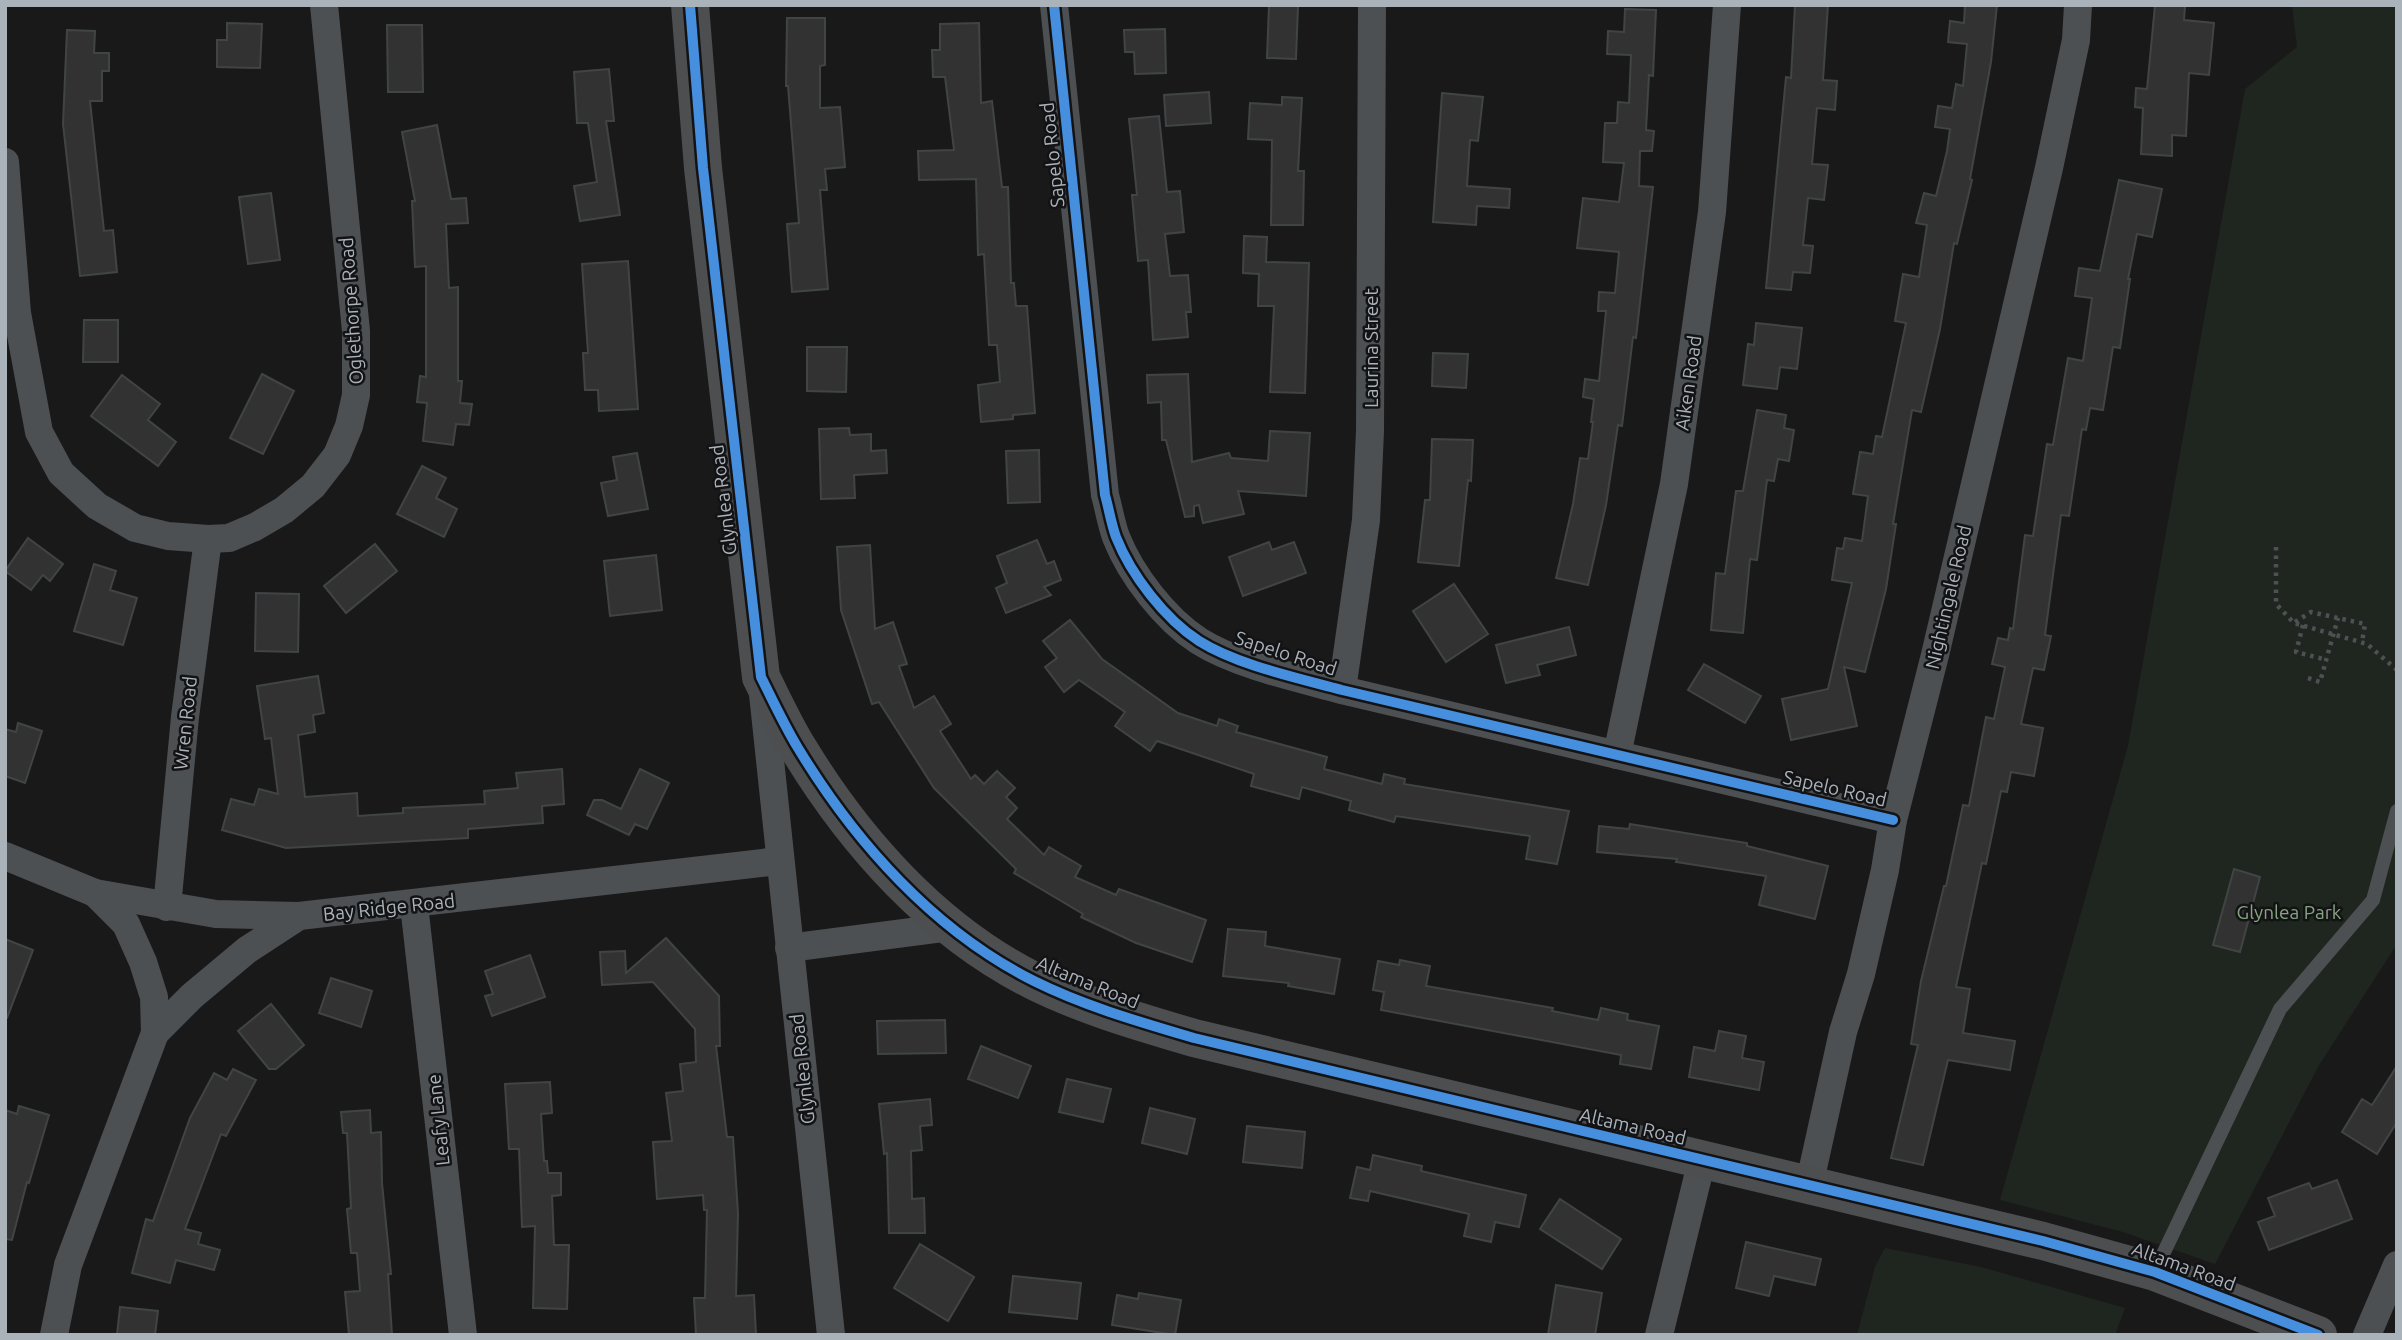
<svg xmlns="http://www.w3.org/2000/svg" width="2402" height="1340" font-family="Ubuntu,sans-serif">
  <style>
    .green { fill: #1f261f }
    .building { fill: #323233; stroke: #414445; stroke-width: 2 }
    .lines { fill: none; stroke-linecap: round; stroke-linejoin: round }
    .path { stroke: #4f5054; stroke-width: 4.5; stroke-dasharray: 3.5 5; stroke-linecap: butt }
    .lane { stroke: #4d5052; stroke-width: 14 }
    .street { stroke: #4d5052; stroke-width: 28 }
    .secondary { stroke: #4c4e50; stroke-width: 38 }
    .cycleway-casing { stroke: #131315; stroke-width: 15 }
    .cycleway { stroke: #468fdf; stroke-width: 10 }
    .labels { text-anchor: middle; stroke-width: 5; stroke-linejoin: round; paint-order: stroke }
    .street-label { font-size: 19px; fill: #aab2ba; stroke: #131315 }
    .park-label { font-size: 19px; fill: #86a581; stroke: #131315 }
  </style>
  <rect width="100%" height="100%" fill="#191919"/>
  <!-- green -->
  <g class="green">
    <polygon points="2292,5 2397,5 2397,944 2318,1067 2215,1264 2123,1232 2000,1200 2128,746 2245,89 2297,47"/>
    <polygon points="1885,1248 1981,1267 2125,1308 2115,1335 1857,1335 1875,1267"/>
  </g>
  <!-- building -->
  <g class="building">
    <polygon points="1269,5 1298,6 1296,59 1267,58"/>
    <polygon points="1795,5 1828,5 1823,80 1837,81 1835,110 1817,108 1812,164 1828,165 1824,200 1808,198 1803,245 1813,246 1810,273 1793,272 1791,290 1766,288 1786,77 1791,78"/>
    <polygon points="1965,5 1997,5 1991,62 1970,179 1972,180 1957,244 1954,243 1940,329 1921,412 1912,410 1893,524 1896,524 1886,589 1865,672 1844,667 1857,726 1791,740 1782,699 1828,689 1852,583 1832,580 1837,548 1843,549 1845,538 1862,541 1868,496 1853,494 1860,452 1873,454 1876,436 1882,437 1906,323 1895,321 1903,274 1919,277 1927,225 1916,223 1924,193 1936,196 1947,151 1950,129 1935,127 1938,106 1952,108 1956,84 1963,86 1967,44 1948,42 1950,21 1964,23"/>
    <polygon points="2155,5 2185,6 2184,20 2214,23 2209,75 2189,73 2186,136 2172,135 2172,156 2141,154 2143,108 2135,107 2136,88 2147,89"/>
    <polygon points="1625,9 1656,10 1653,76 1649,75 1646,130 1654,131 1652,151 1640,151 1639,186 1653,187 1636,338 1633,337 1622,426 1618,425 1606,505 1588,585 1556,578 1573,504 1580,458 1588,459 1593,422 1591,422 1594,399 1583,397 1585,379 1599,381 1606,311 1598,311 1599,292 1615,293 1619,252 1577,248 1583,198 1619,202 1624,163 1603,162 1605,123 1617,123 1618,102 1629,103 1631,55 1607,54 1608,31 1624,32"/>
    <polygon points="787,18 825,18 825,65 820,66 820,108 840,107 845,167 825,169 827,190 820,190 828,289 792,292 787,224 799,223 788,86 786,86"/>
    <polygon points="227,23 262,24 260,68 217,67 217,40 227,40"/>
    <polygon points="979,23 981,103 992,101 1002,187 1008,187 1011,283 1014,283 1016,306 1027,306 1035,413 1013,415 1013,419 981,422 978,385 1000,382 997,345 989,345 984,254 978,255 976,179 919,180 918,151 954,150 945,77 933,77 932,50 940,50 940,24"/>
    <polygon points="387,25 422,25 423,92 388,92"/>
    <polygon points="1165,29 1166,73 1135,74 1134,52 1125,52 1124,30"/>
    <polygon points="67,30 95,31 94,53 109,53 109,71 102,71 102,101 90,101 104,231 113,230 117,272 80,276 63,124"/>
    <polygon points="609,69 614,121 606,121 620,215 580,221 574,186 597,182 588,123 577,123 574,72"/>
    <polygon points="1209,92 1211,123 1166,126 1164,95"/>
    <polygon points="1442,93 1483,97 1478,141 1470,140 1467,186 1510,189 1509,208 1477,206 1476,225 1433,222"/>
    <polygon points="1282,97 1302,98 1298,171 1304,171 1303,225 1271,225 1272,140 1248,139 1250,103 1282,105"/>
    <polygon points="1159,116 1167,192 1180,191 1184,232 1165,234 1170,276 1188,275 1191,312 1186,312 1188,337 1153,340 1148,260 1138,261 1132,195 1137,195 1129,119"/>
    <polygon points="437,125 451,199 466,198 468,223 446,224 449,288 458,287 458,381 462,381 460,403 472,404 469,425 456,424 453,445 423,441 427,403 417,402 420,376 426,377 426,266 415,267 412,201 415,201 402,132"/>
    <polygon points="2119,180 2162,189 2152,237 2137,234 2128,279 2130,279 2120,348 2113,347 2103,410 2090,408 2086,430 2082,429 2069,516 2061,515 2045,635 2051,636 2044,670 2033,668 2021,724 2043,728 2034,776 2011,772 2007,792 2001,791 1986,864 1982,863 1956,987 1970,989 1963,1033 2015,1041 2010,1070 1948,1060 1923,1165 1891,1158 1918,1045 1911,1044 1921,981 1944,886 1946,886 1963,805 1969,806 1986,717 1994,719 2005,667 1992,664 1998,638 2008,640 2010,628 2013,629 2025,535 2033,536 2047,444 2053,445 2068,358 2083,361 2092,298 2075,296 2079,268 2100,271"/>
    <polygon points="271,193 280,260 248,264 239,197"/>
    <polygon points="1244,236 1267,237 1266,262 1309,263 1305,393 1270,392 1274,306 1258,306 1259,274 1243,273"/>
    <polygon points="628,261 638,409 599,411 598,390 585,390 583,353 588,353 582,264"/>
    <polygon points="84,320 118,320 118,362 83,362"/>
    <polygon points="1756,323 1802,328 1797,369 1780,367 1777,389 1743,385 1748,344 1754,345"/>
    <polygon points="807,347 847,347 846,392 807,391"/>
    <polygon points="1433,353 1468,354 1466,388 1432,386"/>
    <polygon points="262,374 294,391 263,454 230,438"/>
    <polygon points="1188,374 1192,462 1229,453 1231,458 1268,461 1270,431 1310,433 1306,496 1238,491 1244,514 1203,523 1199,505 1194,506 1194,516 1185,517 1166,440 1162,440 1161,402 1148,403 1147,375"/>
    <polygon points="122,375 160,404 148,420 176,442 158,466 91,416"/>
    <polygon points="1757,410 1786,415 1784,428 1794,430 1789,461 1778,459 1774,481 1767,480 1757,560 1750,559 1743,633 1711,630 1716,573 1725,574 1736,491 1743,491"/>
    <polygon points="849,428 850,435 871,434 871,451 886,450 887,473 854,475 855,498 821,499 819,429"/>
    <polygon points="1432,439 1473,440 1471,481 1468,480 1459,566 1418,562 1425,500 1430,500"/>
    <polygon points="1039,450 1040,502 1008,503 1006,451"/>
    <polygon points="637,453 648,509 608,516 601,483 617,480 613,457"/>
    <polygon points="422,466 446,478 436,498 457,509 444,537 397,514"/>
    <polygon points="28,538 63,564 50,581 43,575 31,590 5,571"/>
    <polygon points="1037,540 1047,564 1054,561 1061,580 1044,587 1051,595 1006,613 996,588 1007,583 997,556"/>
    <polygon points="1269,542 1272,550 1294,542 1306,573 1243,596 1229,557"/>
    <polygon points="375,544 397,571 346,613 324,586"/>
    <polygon points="870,545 875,629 893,622 907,664 899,666 914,708 934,696 951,724 940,731 971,779 975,775 984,784 997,771 1015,788 1006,797 1017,808 1007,819 1044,855 1049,847 1081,866 1075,877 1116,895 1119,889 1206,920 1192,962 1136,943 1081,917 1083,914 1014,873 1016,869 934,788 879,702 872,704 841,610 837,547"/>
    <polygon points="656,555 662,610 610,616 604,561"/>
    <polygon points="94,564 116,571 110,590 137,598 123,645 74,631"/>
    <polygon points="1454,584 1488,634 1446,662 1413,611"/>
    <polygon points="256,593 299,594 298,652 255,651"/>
    <polygon points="1070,620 1102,659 1178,713 1217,726 1219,719 1238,726 1236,732 1327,757 1324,769 1382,784 1384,774 1405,779 1404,784 1569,811 1557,864 1526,859 1530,836 1396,816 1394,822 1349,810 1351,801 1302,787 1299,799 1251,786 1254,774 1157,741 1150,751 1115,726 1125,712 1079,680 1064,692 1045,667 1057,658 1043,641"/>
    <polygon points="1569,627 1576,655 1537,665 1540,675 1506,683 1496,645"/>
    <polygon points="1704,664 1761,696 1745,723 1688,690"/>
    <polygon points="318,676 324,713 313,715 315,732 298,735 305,797 357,793 358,816 403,813 403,808 485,804 484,791 518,788 516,773 562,769 564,804 542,806 543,823 468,829 468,838 286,848 222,830 231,799 254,805 259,789 278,794 271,738 265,739 257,686"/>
    <polygon points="18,723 42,731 25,783 5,776 5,729 16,732"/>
    <polygon points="640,769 669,783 647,829 635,824 629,835 587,815 594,800 602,800 621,809"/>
    <polygon points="1630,824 1747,843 1747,846 1828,866 1815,919 1759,905 1766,876 1676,862 1677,859 1597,852 1599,826 1629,829"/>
    <polygon points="2234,869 2260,877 2240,952 2213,945"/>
    <polygon points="1228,929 1266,932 1265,946 1340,959 1334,994 1288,986 1289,983 1223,976"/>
    <polygon points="666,938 719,996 720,1046 716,1046 727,1137 733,1137 738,1213 736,1296 754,1295 756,1335 696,1335 694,1298 705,1298 707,1210 704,1210 703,1195 657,1199 653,1142 672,1141 666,1093 683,1091 680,1064 696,1062 695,1029 653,982 602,985 600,952 625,951 626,973"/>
    <polygon points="5,939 33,950 7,1018 5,1018"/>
    <polygon points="530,955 545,997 492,1016 485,996 493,994 485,971"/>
    <polygon points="1400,960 1430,966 1426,986 1553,1008 1552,1011 1598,1020 1601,1008 1628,1014 1627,1020 1659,1026 1651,1069 1620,1064 1621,1055 1381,1010 1384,992 1373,990 1378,961 1399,965"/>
    <polygon points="331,978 372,991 361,1027 319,1013"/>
    <polygon points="271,1004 304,1045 276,1069 269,1069 238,1031"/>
    <polygon points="945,1020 946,1053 878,1054 877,1021"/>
    <polygon points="1719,1031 1746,1036 1742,1058 1764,1062 1759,1090 1689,1077 1694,1047 1715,1051"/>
    <polygon points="981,1046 1031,1066 1018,1098 968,1079"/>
    <polygon points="2397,1066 2397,1122 2377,1154 2342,1132 2362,1099 2372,1105"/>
    <polygon points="233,1069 256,1080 226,1136 221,1134 185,1229 201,1233 198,1244 220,1250 214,1270 176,1260 170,1283 132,1273 146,1219 153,1221 190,1118 214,1073 227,1080"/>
    <polygon points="1067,1079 1111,1089 1103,1122 1059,1112"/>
    <polygon points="550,1082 552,1113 541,1114 544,1161 547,1161 548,1173 561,1173 561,1195 552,1196 554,1245 569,1245 567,1309 533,1308 535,1226 522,1227 519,1149 509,1149 505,1084"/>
    <polygon points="930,1099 932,1125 920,1126 922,1150 911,1151 912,1199 924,1198 925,1233 889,1233 887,1153 884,1154 879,1104"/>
    <polygon points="19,1106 49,1115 29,1183 27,1182 12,1240 5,1239 5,1110 17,1114"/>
    <polygon points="1150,1108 1195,1119 1187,1154 1142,1143"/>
    <polygon points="370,1110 371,1133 381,1132 382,1183 391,1274 388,1274 392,1335 349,1335 345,1292 360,1291 357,1253 351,1253 347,1209 351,1208 347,1133 343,1133 341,1112"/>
    <polygon points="1247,1126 1305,1132 1302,1168 1243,1162"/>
    <polygon points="1373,1155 1422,1166 1421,1171 1526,1195 1519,1227 1495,1222 1491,1242 1464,1236 1469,1214 1370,1191 1368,1201 1350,1198 1357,1167 1370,1170"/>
    <polygon points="2337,1180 2352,1219 2269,1250 2258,1222 2275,1216 2268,1198 2309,1183 2312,1189"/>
    <polygon points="1560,1199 1621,1239 1602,1269 1540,1229"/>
    <polygon points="1746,1242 1821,1259 1815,1285 1774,1276 1769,1296 1736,1288"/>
    <polygon points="920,1244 974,1277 948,1321 894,1288"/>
    <polygon points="1013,1276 1081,1283 1077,1319 1009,1312"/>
    <polygon points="1556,1285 1602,1293 1595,1335 1548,1335"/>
    <polygon points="1139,1293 1181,1300 1175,1335 1112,1325 1117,1295 1138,1299"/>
    <polygon points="120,1307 158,1311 155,1335 117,1335"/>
  </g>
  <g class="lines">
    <!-- path -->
    <g class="path">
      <polyline points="2276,547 2276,604 2294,623 2367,644 2397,670"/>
      <polyline points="2295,622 2311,612 2365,624 2362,642"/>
      <polyline points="2303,625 2296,652 2327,660"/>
      <polyline points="2308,678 2320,682 2338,618"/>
    </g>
    <!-- lane -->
    <polyline class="lane" points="2155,1271 2280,1009 2373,900 2397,811"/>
    <!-- street -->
    <g class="street">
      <path d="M1054,5L1105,495C1109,509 1111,523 1116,537C1131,575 1165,619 1199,641C1237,665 1298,678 1342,690L1893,820"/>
      <polyline points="5,162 17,313 39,432 61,473 97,506 135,528 168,536 208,539 229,538 255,527 284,510 313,486 337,455 349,426 356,395 356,331 324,5"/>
      <polyline points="1342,690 1366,520 1370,431 1372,5"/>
      <polyline points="763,694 831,1335"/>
      <polyline points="1617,755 1674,484 1712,212 1727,5"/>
      <polyline points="5,856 95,893 216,914 299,916 779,861"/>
      <polyline points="414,905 463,1335"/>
      <polyline points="167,907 185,717 208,539"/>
      <polyline points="789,948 950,927"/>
      <polyline points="155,1033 192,996 247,950 299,916"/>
      <polyline points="1809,1186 1843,1032 1861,974 1885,870 1893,820 1935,655 2049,168 2076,40 2078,5"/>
      <polyline points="54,1335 68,1265 155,1033 154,997 143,962 126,924 95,893"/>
      <polyline points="1659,1335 1702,1160"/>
      <polyline points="2367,1335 2397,1265"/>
    </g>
    <!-- secondary -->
    <path class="secondary" d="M690,5L703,168L761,677C773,701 784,725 798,748C855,842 934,931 1034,981C1084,1006 1140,1022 1194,1038L2043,1241L2155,1272L2318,1335"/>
    <!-- cycleway casing -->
    <g class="cycleway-casing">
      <g id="cycleway">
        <path d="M690,5L703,168L761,677C773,701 784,725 798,748C855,842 934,931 1034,981C1084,1006 1140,1022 1194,1038L2043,1241L2155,1272L2318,1335"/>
        <path d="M1054,5L1105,495C1109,509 1111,523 1116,537C1131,575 1165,619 1199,641C1237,665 1298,678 1342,690L1893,820"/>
      </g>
    </g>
    <!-- cycleway -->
    <use href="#cycleway" class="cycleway"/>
  </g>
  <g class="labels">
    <!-- street labels -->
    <g class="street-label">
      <text transform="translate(1052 155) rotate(-96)" y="7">Sapelo Road</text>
      <text transform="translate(351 311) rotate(-94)" y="7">Oglethorpe Road</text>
      <text transform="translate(1371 348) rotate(-90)" y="7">Laurina Street</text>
      <text transform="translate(1688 383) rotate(-82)" y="7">Aiken Road</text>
      <text transform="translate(723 500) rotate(-97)" y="7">Glynlea Road</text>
      <text transform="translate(1948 597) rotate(-77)" y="7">Nightingale Road</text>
      <text transform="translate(1286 653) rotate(18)" y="7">Sapelo Road</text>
      <text transform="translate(185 723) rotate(-84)" y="7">Wren Road</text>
      <text transform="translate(1835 788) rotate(13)" y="7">Sapelo Road</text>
      <text transform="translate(389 907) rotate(-6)" y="7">Bay Ridge Road</text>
      <text transform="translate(1088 982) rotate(22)" y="7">Altama Road</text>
      <text transform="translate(802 1069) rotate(-96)" y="7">Glynlea Road</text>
      <text transform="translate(438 1120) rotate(-96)" y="7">Leafy Lane</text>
      <text transform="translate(1633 1126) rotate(13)" y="7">Altama Road</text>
      <text transform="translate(2184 1266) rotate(20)" y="7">Altama Road</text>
    </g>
    <!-- park labels -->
    <g class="park-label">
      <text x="2289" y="919">Glynlea Park</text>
    </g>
  </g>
  <!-- border -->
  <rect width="2402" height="1340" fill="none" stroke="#aab2ba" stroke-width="14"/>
</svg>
